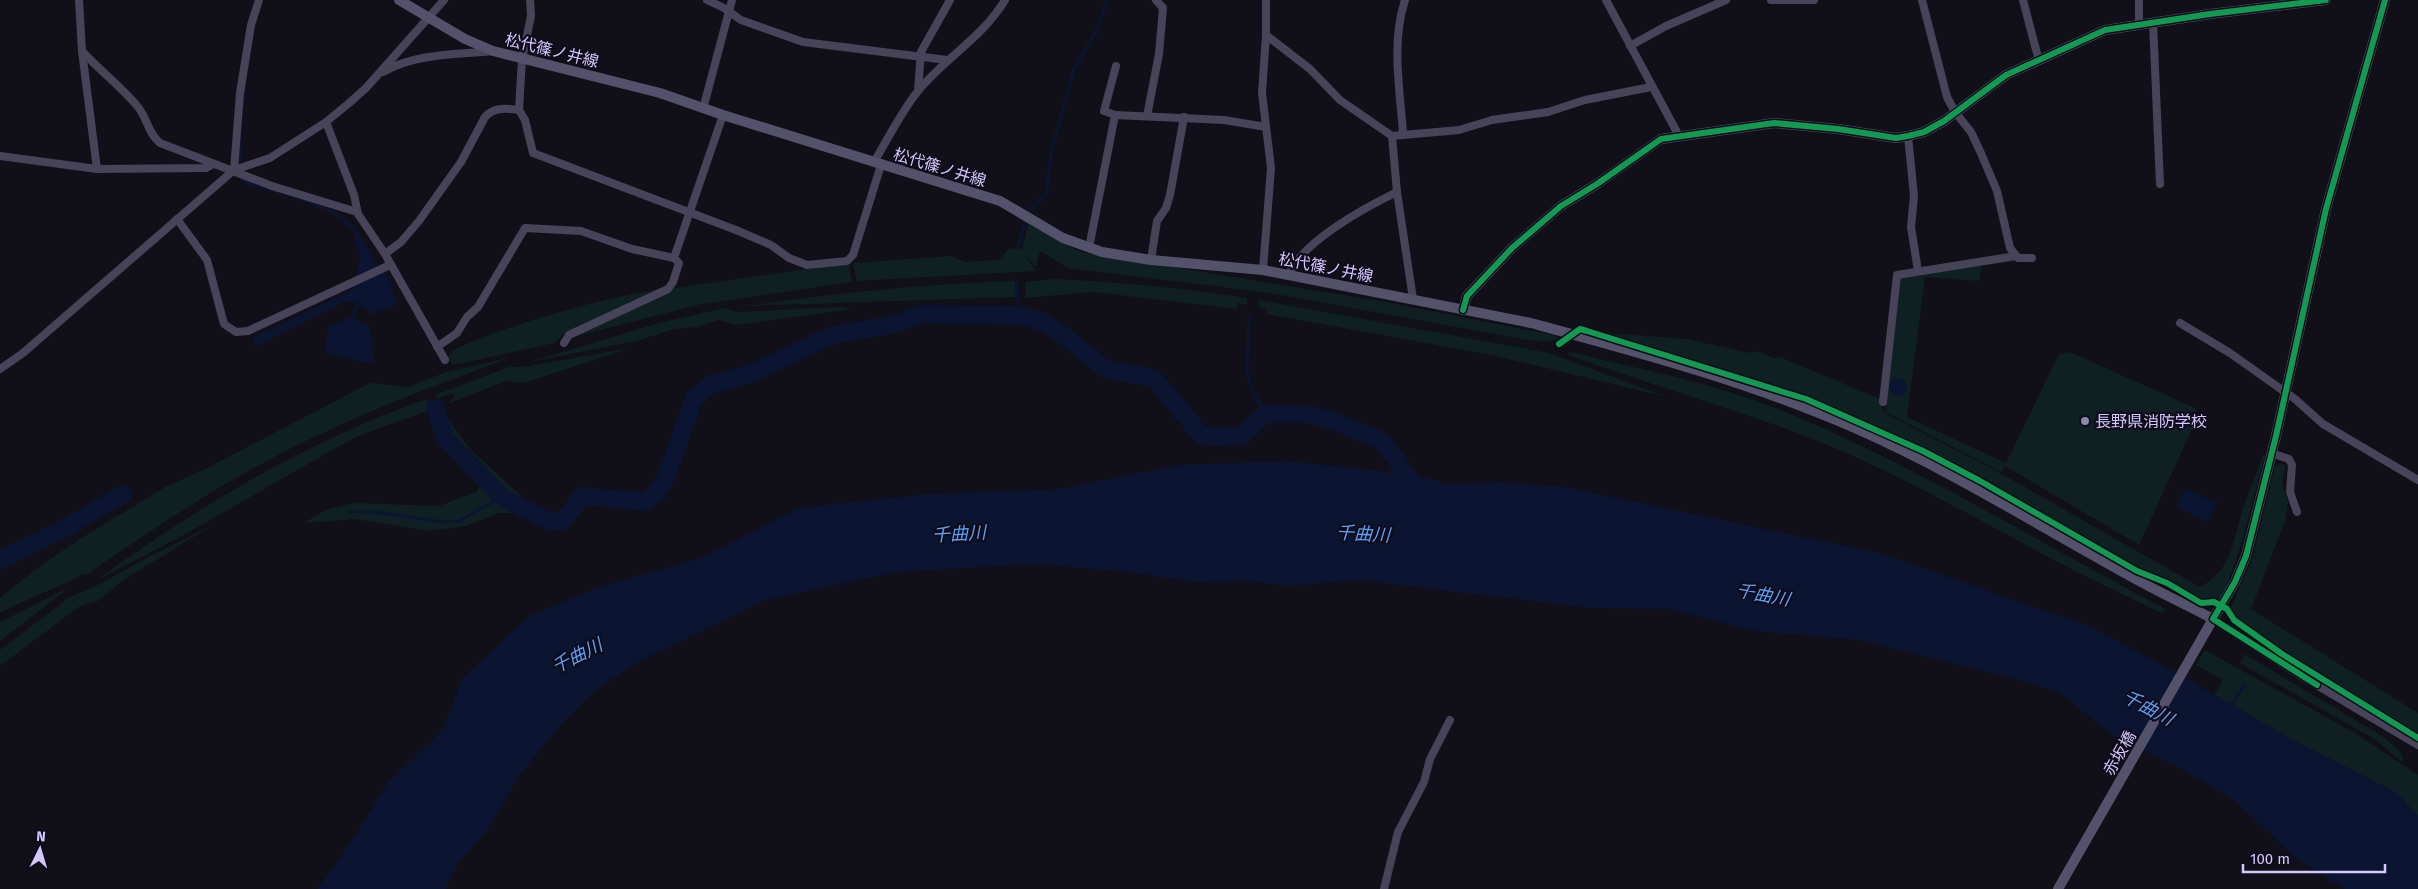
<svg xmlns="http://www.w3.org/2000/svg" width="2418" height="889" font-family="'Fira Sans','Noto Sans JP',sans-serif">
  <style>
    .green { fill: #0f2022 }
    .water { fill: #0b1532 }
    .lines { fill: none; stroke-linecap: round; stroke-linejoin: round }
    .stream { stroke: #0b1532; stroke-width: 3 }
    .river { stroke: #0b1532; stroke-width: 18 }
    .street { stroke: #474459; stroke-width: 8 }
    .secondary { stroke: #54516b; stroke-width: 10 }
    .cycleway-casing { stroke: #100c1b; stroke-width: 9 }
    .cycleway { stroke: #139951; stroke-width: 6 }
    .poi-dot { fill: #8f88ac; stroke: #100c1b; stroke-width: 2 }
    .labels { text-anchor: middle; stroke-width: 4.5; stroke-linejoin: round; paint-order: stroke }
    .street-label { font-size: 16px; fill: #d3c8fc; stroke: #100c1b }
    .poi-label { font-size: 16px; fill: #d3c8fc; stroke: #100c1b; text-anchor: start }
    .water-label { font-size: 18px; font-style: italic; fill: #5ba0f7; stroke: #100c1b }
  </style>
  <rect width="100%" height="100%" fill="#111018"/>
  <!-- green -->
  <g class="green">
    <polygon points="1028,224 1080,252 1380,301 1558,336 1556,340 1543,342 1528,340 1270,293 1068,268 1040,251 1036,267 1025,255 1036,271 857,281 853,263 951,256 965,262 999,260 1008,249 1020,248 1022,251"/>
    <polygon points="849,263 852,282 702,304 576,336 675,288"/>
    <polygon points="1982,263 1979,281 1925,277 1907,417 2006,463 2059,354 2070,352 2195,408 2198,416 2139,545 2005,466 2001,472 1885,412 1900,277"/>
    <path d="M1055,279C1119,282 1183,288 1247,298V305L1237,303V309L1093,292L1025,298L1026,282Z"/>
    <path d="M1015,281L1016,297L746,306C836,293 924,284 1015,281Z"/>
    <path d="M661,289L562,335L555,343L453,365L447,357L453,350C519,321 591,301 661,289Z"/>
    <polygon points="1259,300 1549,353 1667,397 1496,356 1267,314 1267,309 1259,307"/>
    <polygon points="841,307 852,309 737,325 719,320 696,327 674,329 637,341 529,362 659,323 725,308 736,312"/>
    <path d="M1594,332L1687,339L1750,353L1756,351L1774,358L1780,357L1880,399L1884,413L1995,470L2200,587C2233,569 2232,542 2243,509C2249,491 2256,473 2263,455L2265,456C2251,505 2242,553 2221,598L2200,600L2156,581L2106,556L1978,478L1928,451L1824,406L1782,389Z"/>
    <polygon points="630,348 524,383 506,381 447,404 455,396 453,393 436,399 435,395 509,367 523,367"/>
    <path d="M1569,352C1645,370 1723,385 1795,416C1923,470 2042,544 2165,609L2161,613C2125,595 2088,578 2052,559C1981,521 1911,481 1837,449C1749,412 1658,388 1569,355Z"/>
    <path d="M509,358C451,380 392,401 336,427C248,466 166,519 88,574C77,574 75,580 66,583C43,593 22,601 0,613V598L36,569L78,540L167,486L205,469L370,383L408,387L446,372Z"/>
    <path d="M426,399L430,410L358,436L334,449L184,535L95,581C200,505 304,443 426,399Z"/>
    <path d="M439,407L470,449L521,496L526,520L513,513H499L466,526L428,531L355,519L304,523L325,510L355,503L439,506L478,491C484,472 455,457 445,444C438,434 435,421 432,410Z"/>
    <polygon points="2281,464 2286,465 2282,483 2288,502 2285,521 2251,609 2418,713 2418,734 2331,681 2237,619 2231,607 2252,560 2275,465"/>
    <polygon points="213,525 125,579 98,601 80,606 0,666 0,650 70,597 102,583 146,558"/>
    <polygon points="70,587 0,641 0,622"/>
    <polygon points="2205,650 2355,733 2418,775 2418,816 2397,793 2293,740 2214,695 2223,680 2196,665"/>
    <polygon points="2244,654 2384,737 2402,754 2403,763 2376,740 2240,663"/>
  </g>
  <!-- water -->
  <g class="water">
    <path d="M356,232L359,233L377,266L384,272L393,286L391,287L398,304L371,315C363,305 358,301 345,302L256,346L252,338L355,289L360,255L355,239Z"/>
    <polygon points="352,317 368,325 375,345 372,349 374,360 368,363 324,353 329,325"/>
    <circle cx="1898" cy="387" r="9"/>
    <polygon points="1287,461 1373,470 1430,479 1448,484 1500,482 1565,487 1879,553 2084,624 2154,660 2293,740 2397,793 2418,816 2418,889 2344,889 2295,857 2233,799 2174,765 2112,735 2059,692 2009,677 1861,640 1754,631 1670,609 1589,608 1359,580 1287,586 1248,581 1196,582 1120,571 1037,564 896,572 765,600 640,661 594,691 557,729 519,776 487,831 458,863 445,889 317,889 341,857 388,783 443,729 462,679 529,616 601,586 702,558 798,508 927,494 1059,489 1179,465"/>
    <polygon points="2185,488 2217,503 2208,522 2176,507"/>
  </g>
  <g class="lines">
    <!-- stream -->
    <g class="stream">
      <polyline points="242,112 245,86"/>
      <polyline points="240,162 240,135"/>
      <path d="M241,177L245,182C279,193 339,203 357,235"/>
      <polyline points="1030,211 1032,206 1046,196 1051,152 1074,69 1098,28 1107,0"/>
      <polyline points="1018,247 1025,222"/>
      <polyline points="1017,283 1019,315"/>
      <polyline points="352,317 359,301"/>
      <polyline points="1249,317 1247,370 1251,388 1265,414"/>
      <polyline points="348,512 375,512 443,522 459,521 502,497"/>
      <polyline points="2230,707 2245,684"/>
    </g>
    <!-- river -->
    <g class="river">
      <polyline points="435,408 446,439 502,497 550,522 563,521 582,496 645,502 656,494 666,478 694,398 711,385 752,373 833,335 897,324 920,314 1019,315 1043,322 1062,334 1107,370 1154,378 1201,435 1215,437 1241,436 1265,414 1307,414 1336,422 1371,436 1384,443 1421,494"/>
      <polyline points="0,560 65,528 123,494"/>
    </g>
    <!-- street -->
    <g class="street">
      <path d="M79,0L82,51C100,71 121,86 138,107C147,118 148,133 160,143L272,186L357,212"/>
      <polyline points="530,0 531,16 522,59 519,110 525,120 533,153 736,230 771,245 789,258 807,265 847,261 853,255 881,165"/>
      <polyline points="707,0 724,8 741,20 803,42 947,60"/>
      <polyline points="1606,0 1679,136"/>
      <polyline points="1771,0 1814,0"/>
      <polyline points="1922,0 1947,97 1955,112 1971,132 1980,151 1997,191 2010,248 2018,258 2032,258"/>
      <polyline points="2023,0 2039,61"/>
      <polyline points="2139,0 2139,24"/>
      <polyline points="2153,22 2160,184"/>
      <polyline points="1266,35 1310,69 1340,100 1392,136 1459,130 1492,120 1548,112 1585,100 1651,87"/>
      <polyline points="1630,46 1666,26 1726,0"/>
      <polyline points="82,51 97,169"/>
      <path d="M383,72C416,53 456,55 493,51"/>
      <polyline points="918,91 921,52 950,0"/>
      <polyline points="703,109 732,0"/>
      <polyline points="1115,115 1104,111 1116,66"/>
      <polyline points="1147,116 1159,54 1163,8 1156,0"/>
      <polyline points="326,122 354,195 358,214 385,254 445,360"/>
      <path d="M1403,134C1400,89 1391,43 1405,0"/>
      <polyline points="1392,136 1397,192 1413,299"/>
      <polyline points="1908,136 1914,196 1911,227 1918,271"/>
      <polyline points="0,156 97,169 206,168 213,164"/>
      <path d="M874,162C888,139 901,112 918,91C945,58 983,37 1005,0"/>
      <polyline points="234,170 240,93 251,25 259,0"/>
      <polyline points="177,219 207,260 224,324 236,332 248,331 390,265"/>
      <polyline points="1089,248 1115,115 1224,120 1266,127"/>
      <path d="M385,254L401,242L419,221L461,162L485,117C494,107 506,108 519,110"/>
      <polyline points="1151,260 1157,221 1166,208 1170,195 1184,117"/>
      <polyline points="1263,270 1271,168 1262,93 1266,35 1266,0"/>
      <path d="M1289,275C1301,242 1366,207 1397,192"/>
      <polyline points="2180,323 2230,353 2295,399 2323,424 2418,480"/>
      <polyline points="564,343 569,335 668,289 673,282 679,263 674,258 723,115"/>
      <polyline points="437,347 457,333 467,317 478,307 525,228 581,231 632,249 674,258"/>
      <polyline points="0,369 23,353 234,170 270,158 326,122 348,104 366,88 444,0"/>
      <polyline points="1883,402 1897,275 2016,256"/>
      <polyline points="2271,453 2289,459 2292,465 2290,492 2297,512"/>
      <polyline points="2213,619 2298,674 2418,745"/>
      <polyline points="1384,889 1398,832 1424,782 1430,759 1450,720"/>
    </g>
    <!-- secondary -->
    <g class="secondary">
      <path d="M399,0L465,39L493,51L660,93L723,115L1000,201L1063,238L1102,252L1151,260L1263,270L1531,323C1641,353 1753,383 1857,429C1950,470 2034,523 2123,572C2152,589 2183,603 2213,619L2058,889"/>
      <polyline points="1463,310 1467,296 1512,248 1561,206 1597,184 1661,139 1774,123 1838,129 1896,138 1908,136 1924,132 1944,121 2006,75 2105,30 2210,14 2326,0"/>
      <polyline points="2213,619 2235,582 2246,556 2276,436 2326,209 2385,0"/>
    </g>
    <!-- cycleway casing -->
    <g class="cycleway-casing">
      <g id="cycleway">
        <polyline points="1463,310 1467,296 1512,248 1561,206 1597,184 1661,139 1774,123 1838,129 1896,138 1908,136 1924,132 1944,121 2006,75 2105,30 2210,14 2326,0"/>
        <polyline points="1559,344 1580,329 1587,331 1806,399 1923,451 1980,481 2137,571 2167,583 2201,603 2214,602 2227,609 2234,620 2282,654 2418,738"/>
        <polyline points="2317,685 2213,619 2235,582 2246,556 2276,436 2326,209 2385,0"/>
      </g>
    </g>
    <!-- cycleway -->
    <use href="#cycleway" class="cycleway"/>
  </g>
  <!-- markers -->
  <circle class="poi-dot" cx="2085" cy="421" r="5"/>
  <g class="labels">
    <!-- street labels -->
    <g class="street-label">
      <text transform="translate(552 50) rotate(14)" y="6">松代篠ノ井線</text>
      <text transform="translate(940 167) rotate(17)" y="6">松代篠ノ井線</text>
      <text transform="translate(1326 267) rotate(11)" y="6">松代篠ノ井線</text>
      <text transform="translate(2119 753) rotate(-60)" y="6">赤坂橋</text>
    </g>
    <!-- poi labels -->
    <g class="poi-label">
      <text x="2095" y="427">長野県消防学校</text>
    </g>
    <!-- water labels -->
    <g class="water-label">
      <text transform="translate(959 534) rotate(-3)" y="6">千曲川</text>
      <text transform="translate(1363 534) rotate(3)" y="6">千曲川</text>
      <text transform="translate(1763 595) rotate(11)" y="6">千曲川</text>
      <text transform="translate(577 656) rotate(-27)" y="6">千曲川</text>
      <text transform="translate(2148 708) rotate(28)" y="6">千曲川</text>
    </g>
  </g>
  <!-- north arrow -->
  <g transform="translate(40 849) rotate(5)" stroke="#100c1b" stroke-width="4" paint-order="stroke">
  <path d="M0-4L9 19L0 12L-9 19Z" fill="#d3c8fc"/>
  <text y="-8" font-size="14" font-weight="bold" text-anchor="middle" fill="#d3c8fc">N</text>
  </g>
  <!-- scale -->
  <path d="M2243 864v8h142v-8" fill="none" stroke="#d3c8fc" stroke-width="2.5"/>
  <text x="2250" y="864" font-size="15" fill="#d3c8fc" stroke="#100c1b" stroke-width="4" paint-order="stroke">100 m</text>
</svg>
